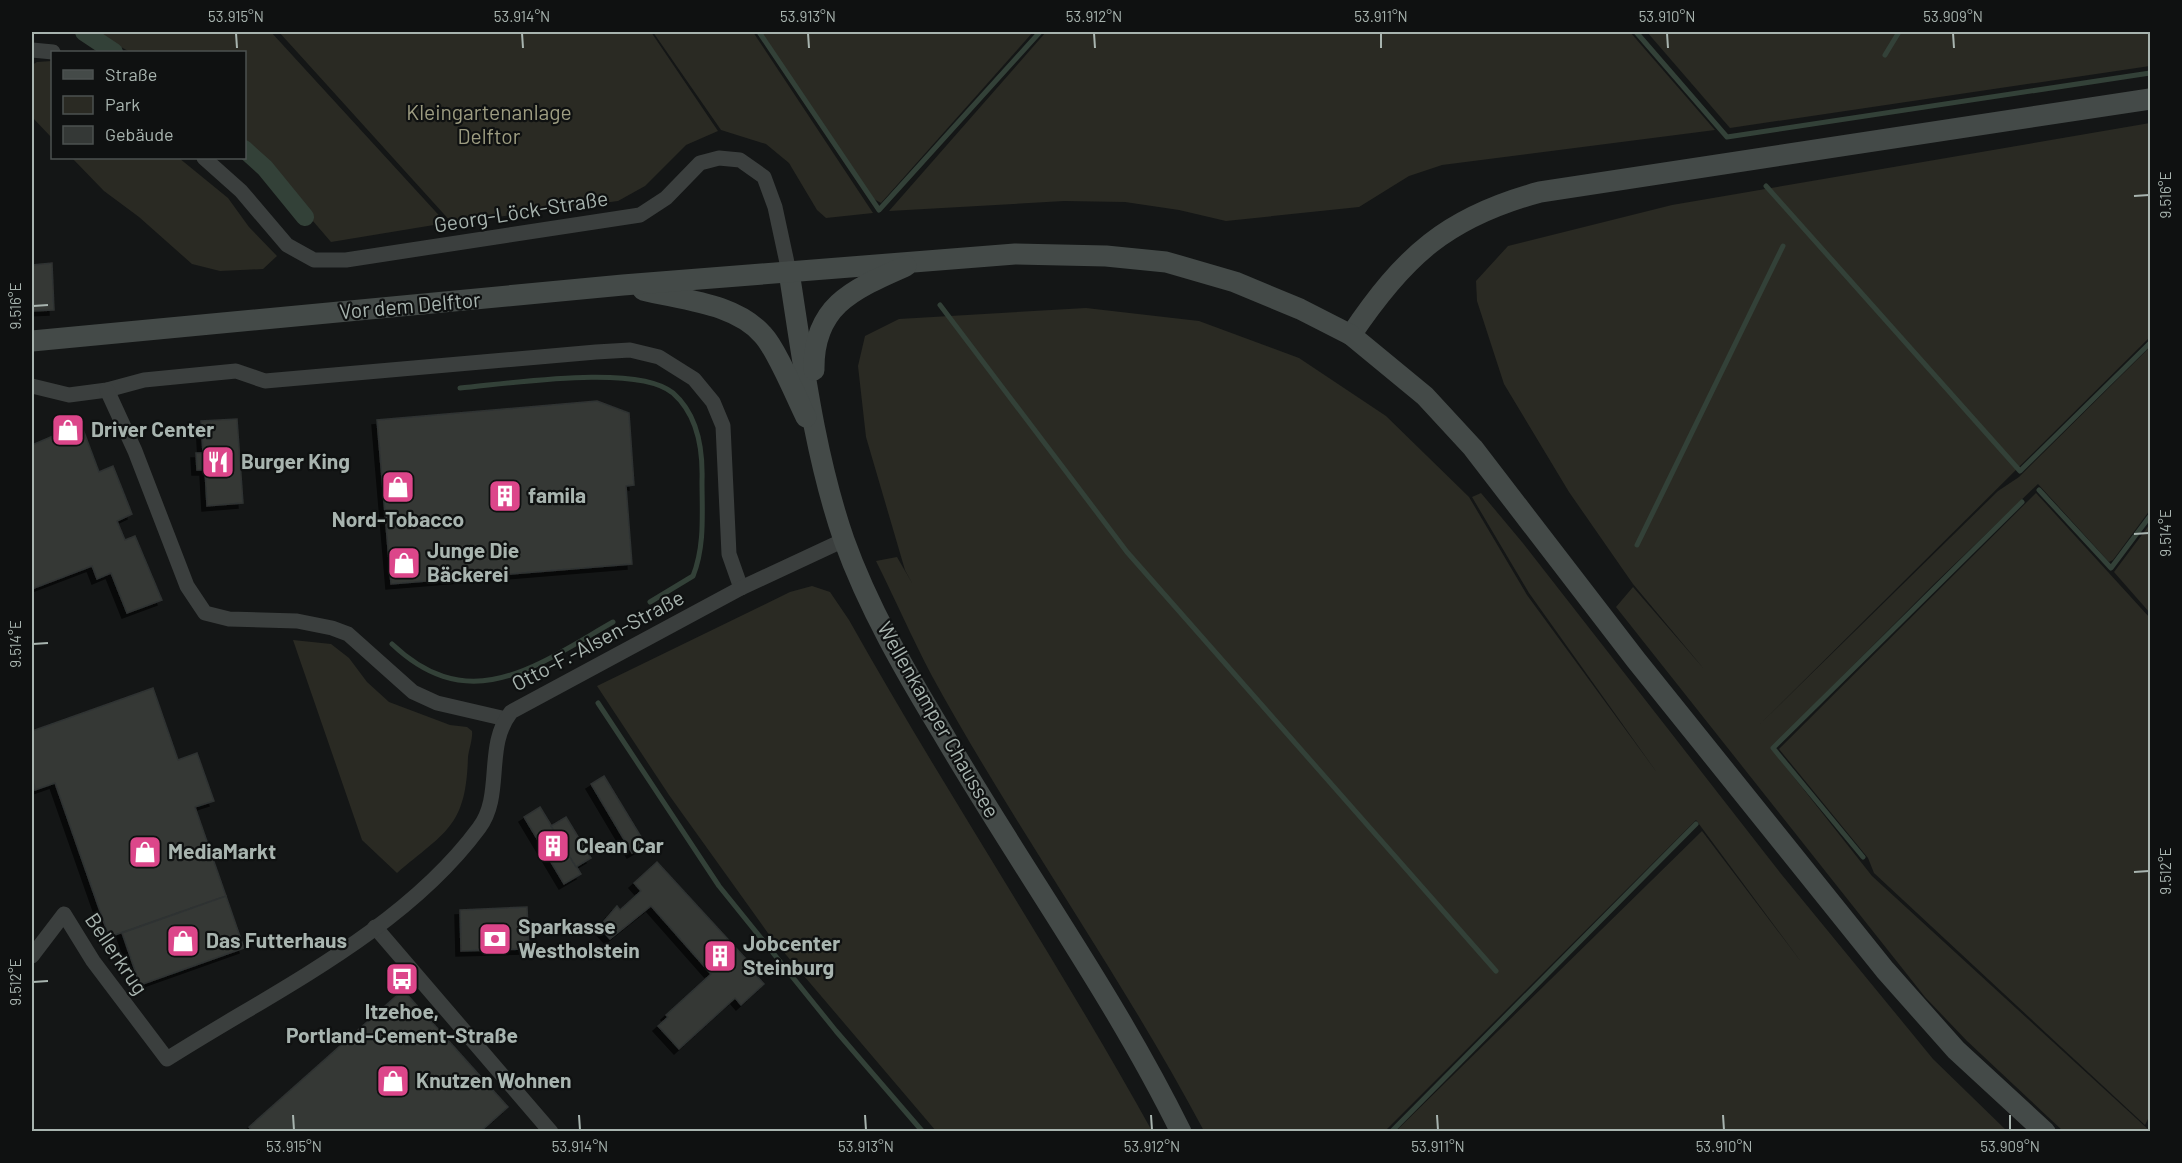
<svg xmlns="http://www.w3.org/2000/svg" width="2182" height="1163" font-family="Barlow,sans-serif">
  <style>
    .green { fill: #2a2a23 }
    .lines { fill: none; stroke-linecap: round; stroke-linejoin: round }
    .stream { stroke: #334138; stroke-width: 5 }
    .canal { stroke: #334138; stroke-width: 18 }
    .building { fill: #343836; stroke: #2f3231; stroke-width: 1.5; filter: url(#shadow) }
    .street { stroke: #3b3f3e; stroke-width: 15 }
    .secondary { stroke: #444a48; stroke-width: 21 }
    .ticks { fill: none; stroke: #a8b4af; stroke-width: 2 }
    .labels { text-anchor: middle; stroke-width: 4.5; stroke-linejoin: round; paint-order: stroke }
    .park-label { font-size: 21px; fill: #9d9c81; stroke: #0f1111 }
    .street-label { font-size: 21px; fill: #a8b4af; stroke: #0f1111 }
    .poi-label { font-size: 21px; font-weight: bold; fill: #a8b4af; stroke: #0f1111; text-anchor: start }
    .neatline { fill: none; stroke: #a8b4af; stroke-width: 2 }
    .ticks-label { font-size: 15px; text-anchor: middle; fill: #a8b4af }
  </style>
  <defs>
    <filter id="shadow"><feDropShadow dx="-5" dy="5" stdDeviation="0" flood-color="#0009"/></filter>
  </defs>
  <rect width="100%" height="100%" fill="#141616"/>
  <!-- green -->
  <g class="green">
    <polygon points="94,32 271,32 446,223 331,242 245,142 244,52 130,52"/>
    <polygon points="279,32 651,32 718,131 686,145 645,186 618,201 452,223"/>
    <polygon points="653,32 753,32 873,213 826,218 817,210 789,163 766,144 721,130"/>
    <polygon points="761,32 1033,32 881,203 872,198"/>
    <polygon points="1046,32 1630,32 1715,130 1442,165 1409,176 1359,207 1226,221 1179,210 1125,202 1064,201 889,211"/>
    <polygon points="1647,32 2150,32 2150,66 1730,128"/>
    <polygon points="52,61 52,138 32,117 32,65 37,62"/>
    <polygon points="2150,123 2150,337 1758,726 1998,491 2019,477 2150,347 2150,510 2113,560 2109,562 2038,484 1933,585 1771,748 1872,876 2150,1131 2063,1131 1967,1041 1925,997 1616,607 1633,587 1704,669 1633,584 1569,492 1504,384 1477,301 1476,281 1508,246 1672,205"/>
    <polygon points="72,158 179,158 228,198 249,227 277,256 263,269 220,271 192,264 139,217 104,191"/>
    <path d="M1086,308L1199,321L1299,358L1386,416L1469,497L1527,595L1658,774L1529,593L1472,497L1481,493L1522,542L1782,875L1933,1059L2007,1131H1396L1702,831L1802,963L1696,820L1385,1131H1204C1121,975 1017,831 932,676C912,638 895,599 876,561L897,557L912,583L905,570L866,437L858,366L865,336L899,319Z"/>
    <polygon points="2036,493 2150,618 2150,1115 2145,1125 1874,873 1868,858 1779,749"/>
    <polygon points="2150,524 2150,613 2114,572"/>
    <path d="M812,586L830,592L849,620C946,793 1056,958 1152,1131H936L770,936L669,795L597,686L790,592Z"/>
    <path d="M293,640L331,644L349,658L367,682L389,702L450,725L467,727L472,731C473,738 469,749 468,757C466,827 446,831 397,873L362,840Z"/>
  </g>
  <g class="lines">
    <!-- stream -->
    <g class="stream">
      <polyline points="759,32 879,210 1040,32"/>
      <polyline points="1636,32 1727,137 2150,73"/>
      <polyline points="1885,55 1899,32"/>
      <polyline points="1766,186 2020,471 2150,343"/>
      <polyline points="940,305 1127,552 1496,971"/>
      <path d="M460,388C507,384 638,363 673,393C698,415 703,450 702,481C702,513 705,546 693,576L650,602"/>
      <polyline points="2039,490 2111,568 2150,516"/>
      <polyline points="1637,545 1783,246"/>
      <path d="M392,644C470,718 536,666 613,622"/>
      <polyline points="598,703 719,886 836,1031 923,1132"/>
      <polyline points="1863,857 1773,748 2022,502"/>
      <polyline points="1391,1132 1696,824"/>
    </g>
    <!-- canal -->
    <g class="canal">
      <polyline points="84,32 114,52"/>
      <polyline points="244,149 265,168 305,217"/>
    </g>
  </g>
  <!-- building -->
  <g class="building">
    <polygon points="52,263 54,310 32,311 32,265"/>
    <polygon points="597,401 629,413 634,485 626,486 632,564 391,584 377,420"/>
    <polygon points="237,419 243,503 207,506 205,470 197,470 196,453 203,453 201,421"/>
    <polygon points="81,424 99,472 113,466 132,514 117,521 125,540 135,536 162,600 127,613 111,573 97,579 92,566 32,589 32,445"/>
    <polygon points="153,688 178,760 197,753 214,801 195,807 226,896 109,937 55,783 35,790 32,772 32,731"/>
    <polygon points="604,776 646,845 632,853 591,784"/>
    <polygon points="540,807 581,874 564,884 524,817"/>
    <polygon points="566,817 591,858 576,867 551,826"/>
    <polygon points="657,862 759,973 756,975 764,984 741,1005 735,998 679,1049 658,1026 668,1017 666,1015 711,974 651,906 610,939 599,927 617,906 620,910 641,891 634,883"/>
    <polygon points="226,896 244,948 140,985 122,933"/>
    <polygon points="527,907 529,949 461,951 460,910"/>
    <polygon points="403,990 508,1107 480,1132 253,1132 249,1127"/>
  </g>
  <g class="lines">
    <!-- street -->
    <g class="street">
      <polyline points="32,50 53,52"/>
      <polyline points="204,158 241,191 287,245 314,260 346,260 640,215 666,198 700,163 719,158 740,160 764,177 775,207 789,272"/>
      <polyline points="32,386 69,395 107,390 144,380 236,371 265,381 596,352 630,350 659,357 694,379 713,402 723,426 729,554 741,588"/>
      <polyline points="107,390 135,451 187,586 205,613 229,619 297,621 332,628 348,634 413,692 437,703 506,719"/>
      <polyline points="375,927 551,1132"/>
      <path d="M32,956L64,914L93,961L167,1059C272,992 403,931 479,828C504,795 484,746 511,712L741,588L844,540"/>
    </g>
    <!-- secondary -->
    <g class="secondary">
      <path d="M789,272C803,361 814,453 844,540C868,607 905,671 942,732C1020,866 1112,992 1181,1132"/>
      <path d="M643,290C682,300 735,303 763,335C777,350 796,397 806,417"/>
      <path d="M1351,335C1404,256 1447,217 1540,192L2150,99"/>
      <polyline points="32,341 623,285 1015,254 1106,256 1166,262 1235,282 1300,309 1351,335 1425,396 1473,448 1636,660 1885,970 1956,1050 2045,1132"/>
      <path d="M814,370C813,305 854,289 906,266"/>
    </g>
  </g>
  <!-- ticks -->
  <path class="ticks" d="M236,33L237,48M522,33L523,48M808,33L809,48M1094,33L1095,48M1381,33V48M1667,33L1668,48M1953,33L1954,48M2134,196L2149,195M33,306L48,305M2134,534L2149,533M33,644L48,643M2134,872L2149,871M33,982L48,981M293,1115L294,1130M579,1115L580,1130M865,1115L866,1130M1151,1115L1152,1130M1437,1115L1438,1130M1723,1115L1724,1130M2010,1115V1130"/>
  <!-- icons -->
  <defs>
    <g id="shop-square" transform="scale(1.725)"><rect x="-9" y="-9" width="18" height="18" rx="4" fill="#dc468a" stroke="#0f1111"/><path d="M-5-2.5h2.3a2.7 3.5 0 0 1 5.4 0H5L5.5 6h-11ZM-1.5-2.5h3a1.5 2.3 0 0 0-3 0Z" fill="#fff"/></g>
    <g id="restaurant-square" transform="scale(1.725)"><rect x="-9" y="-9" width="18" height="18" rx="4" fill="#dc468a" stroke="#0f1111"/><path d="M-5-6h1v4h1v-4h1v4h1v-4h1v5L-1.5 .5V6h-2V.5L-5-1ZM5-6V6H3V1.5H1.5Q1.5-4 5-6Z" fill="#fff"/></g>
    <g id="building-square" transform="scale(1.725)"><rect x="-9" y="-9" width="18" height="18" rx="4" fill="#dc468a" stroke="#0f1111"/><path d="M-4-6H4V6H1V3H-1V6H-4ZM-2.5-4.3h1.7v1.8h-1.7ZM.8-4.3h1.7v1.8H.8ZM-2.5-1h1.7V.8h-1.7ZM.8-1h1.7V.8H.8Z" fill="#fff"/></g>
    <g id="bank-square" transform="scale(1.725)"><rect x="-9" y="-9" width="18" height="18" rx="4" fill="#dc468a" stroke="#0f1111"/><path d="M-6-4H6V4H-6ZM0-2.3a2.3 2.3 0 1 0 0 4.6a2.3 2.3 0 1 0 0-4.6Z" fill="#fff"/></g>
    <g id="bus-square" transform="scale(1.725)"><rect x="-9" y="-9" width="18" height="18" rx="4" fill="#dc468a" stroke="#0f1111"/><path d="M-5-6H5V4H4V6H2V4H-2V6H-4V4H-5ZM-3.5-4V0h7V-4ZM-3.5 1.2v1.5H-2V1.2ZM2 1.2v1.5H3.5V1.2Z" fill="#fff"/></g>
  </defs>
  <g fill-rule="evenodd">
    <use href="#shop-square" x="68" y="430"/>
    <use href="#restaurant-square" x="218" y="462"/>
    <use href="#shop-square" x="398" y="487"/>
    <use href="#building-square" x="505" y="496"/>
    <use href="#shop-square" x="404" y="563"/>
    <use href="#building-square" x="553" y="846"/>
    <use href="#shop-square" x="145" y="852"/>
    <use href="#bank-square" x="495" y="939"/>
    <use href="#shop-square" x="183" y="941"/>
    <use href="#building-square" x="720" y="956"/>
    <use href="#bus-square" x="402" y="979"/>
    <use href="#shop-square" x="393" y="1081"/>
  </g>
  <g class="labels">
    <!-- park labels -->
    <g class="park-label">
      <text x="489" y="120">Kleingartenanlage<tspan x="489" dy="24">Delftor</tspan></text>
    </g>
    <!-- street labels -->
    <g class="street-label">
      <text transform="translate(521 212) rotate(-9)" y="7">Georg-Löck-Straße</text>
      <text transform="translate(410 306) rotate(-5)" y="7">Vor dem Delftor</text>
      <text transform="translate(598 641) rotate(-28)" y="7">Otto-F.-Alsen-Straße</text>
      <text transform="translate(938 720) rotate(60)" y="7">Wellenkamper Chaussee</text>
      <text transform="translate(116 954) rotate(56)" y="7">Bellerkrug</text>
    </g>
    <!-- poi labels -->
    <g class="poi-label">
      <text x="91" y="437">Driver Center</text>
      <text x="241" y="469">Burger King</text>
      <text x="528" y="503">famila</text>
      <text x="398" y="527" text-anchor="middle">Nord-Tobacco</text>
      <text x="427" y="558">Junge Die<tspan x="427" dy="24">Bäckerei</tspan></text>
      <text x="576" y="853">Clean Car</text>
      <text x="168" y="859">MediaMarkt</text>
      <text x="518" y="934">Sparkasse<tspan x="518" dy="24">Westholstein</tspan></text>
      <text x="206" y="948">Das Futterhaus</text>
      <text x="743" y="951">Jobcenter<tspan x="743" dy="24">Steinburg</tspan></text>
      <text x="402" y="1019" text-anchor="middle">Itzehoe,<tspan x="402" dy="24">Portland-Cement-Straße</tspan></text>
      <text x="416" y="1088">Knutzen Wohnen</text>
    </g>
  </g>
  <!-- border -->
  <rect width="2182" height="1163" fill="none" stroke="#0f1111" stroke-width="66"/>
  <!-- legend -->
  <rect x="51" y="51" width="195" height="108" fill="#0f1111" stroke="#4c5250" stroke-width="1.5"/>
  <rect x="63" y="70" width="30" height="9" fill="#444a48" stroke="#4c5250" stroke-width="1.5"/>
  <text x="105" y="81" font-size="18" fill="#a8b4af">Straße</text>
  <rect x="63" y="96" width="30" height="18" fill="#2a2a23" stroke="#4c5250" stroke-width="1.5"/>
  <text x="105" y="111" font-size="18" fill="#a8b4af">Park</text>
  <rect x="63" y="126" width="30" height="18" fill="#343836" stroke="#4c5250" stroke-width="1.5"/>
  <text x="105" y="141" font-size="18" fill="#a8b4af">Gebäude</text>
  <rect x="33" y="33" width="2116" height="1097" class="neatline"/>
  <g class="ticks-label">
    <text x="236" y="22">53.915°N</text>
    <text x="522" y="22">53.914°N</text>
    <text x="808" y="22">53.913°N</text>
    <text x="1094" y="22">53.912°N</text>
    <text x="1381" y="22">53.911°N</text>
    <text x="1667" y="22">53.910°N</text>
    <text x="1953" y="22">53.909°N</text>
    <text transform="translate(2166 195) rotate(-90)" y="5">9.516°E</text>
    <text transform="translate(16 306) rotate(-90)" y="5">9.516°E</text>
    <text transform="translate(2166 533) rotate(-90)" y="5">9.514°E</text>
    <text transform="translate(16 644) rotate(-90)" y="5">9.514°E</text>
    <text transform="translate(2166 871) rotate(-90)" y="5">9.512°E</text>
    <text transform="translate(16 982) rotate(-90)" y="5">9.512°E</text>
    <text x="294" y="1152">53.915°N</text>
    <text x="580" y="1152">53.914°N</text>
    <text x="866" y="1152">53.913°N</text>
    <text x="1152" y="1152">53.912°N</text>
    <text x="1438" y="1152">53.911°N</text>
    <text x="1724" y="1152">53.910°N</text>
    <text x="2010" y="1152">53.909°N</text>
  </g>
</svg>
